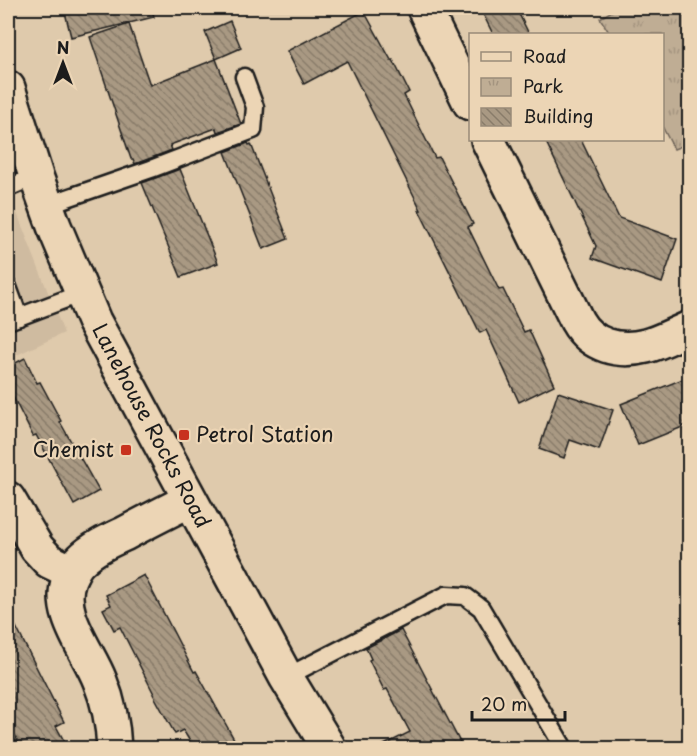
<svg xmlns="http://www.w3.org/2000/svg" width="697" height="756" font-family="'Playpen Sans',sans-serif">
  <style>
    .built { fill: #cfbba0 }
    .park { fill: url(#park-tufts); stroke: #6e6458; stroke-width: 1.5 }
    .building { fill: url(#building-back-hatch); stroke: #1c1c1c; stroke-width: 1.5 }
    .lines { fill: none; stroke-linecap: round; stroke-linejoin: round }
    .lane-casing { stroke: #1c1c1c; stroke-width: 21 }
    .street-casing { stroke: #1c1c1c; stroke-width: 38 }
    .secondary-casing { stroke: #1c1c1c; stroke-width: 38 }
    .lane { stroke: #ecd5b5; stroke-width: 16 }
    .street { stroke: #ecd5b5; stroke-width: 33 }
    .secondary { stroke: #ecd5b5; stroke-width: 33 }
    .poi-dot { fill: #c8321e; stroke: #ecd5b5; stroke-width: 2 }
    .labels { text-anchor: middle; stroke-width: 4.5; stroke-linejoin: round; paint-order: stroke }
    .street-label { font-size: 21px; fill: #1c1c1c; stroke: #ecd5b5 }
    .poi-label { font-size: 21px; fill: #1c1c1c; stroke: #ecd5b5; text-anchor: start }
  </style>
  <defs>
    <pattern id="park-tufts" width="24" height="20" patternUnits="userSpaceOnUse" patternTransform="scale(1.5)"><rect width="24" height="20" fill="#bfad94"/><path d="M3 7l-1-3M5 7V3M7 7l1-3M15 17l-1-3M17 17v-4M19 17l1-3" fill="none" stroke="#a4947f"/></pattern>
    <pattern id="building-back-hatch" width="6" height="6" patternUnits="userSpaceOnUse" patternTransform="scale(1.5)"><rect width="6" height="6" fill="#a99983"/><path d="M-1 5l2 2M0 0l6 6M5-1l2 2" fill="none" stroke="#897c6a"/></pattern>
  </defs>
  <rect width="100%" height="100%" fill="#dfcaac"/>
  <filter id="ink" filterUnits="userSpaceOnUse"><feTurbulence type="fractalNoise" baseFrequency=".0167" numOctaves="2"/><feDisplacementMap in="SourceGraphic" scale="12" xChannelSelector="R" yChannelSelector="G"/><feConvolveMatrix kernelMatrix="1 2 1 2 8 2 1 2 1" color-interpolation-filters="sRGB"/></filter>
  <g filter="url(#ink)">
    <!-- built -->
    <polygon class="built" points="8,190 64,333 8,359"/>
    <!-- park -->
    <polygon class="park" points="617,8 689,8 689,143 674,149 663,128 662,34 610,34 600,18"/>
    <!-- building -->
    <g class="building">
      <polygon points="64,8 152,8 154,17 71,37"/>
      <polygon points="480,8 516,8 529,34 493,34"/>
      <polygon points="364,11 391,60 393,60 409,92 404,95 435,158 439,157 473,224 468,227 499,290 503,289 524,332 529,330 554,385 519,402 486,330 480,333 419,210 421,210 347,61 304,84 287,51"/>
      <polygon points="230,21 241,48 216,59 205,32"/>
      <polygon points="129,24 150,85 216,59 241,124 217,132 216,128 170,145 172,150 135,164 133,159 131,159 90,37"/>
      <polygon points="545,140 581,140 619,218 677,239 662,283 592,258 596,246"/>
      <polygon points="248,143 249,145 251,144 288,239 263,249 225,152"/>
      <polygon points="180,169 218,263 181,277 142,183"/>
      <polygon points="25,358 37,383 40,382 61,421 60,422 99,491 74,505 36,435 33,436 8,387 8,367"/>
      <polygon points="690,376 690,424 638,445 621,404"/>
      <polygon points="558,392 613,410 599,450 570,440 564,458 539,449"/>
      <polygon points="144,575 194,672 196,671 239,748 194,748 183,730 175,734 153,694 154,694 120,627 114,630 103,609 111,605 106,595"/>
      <polygon points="8,611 64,722 56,726 68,748 21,748 8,721"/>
      <polygon points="401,630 463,748 378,748 410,732 387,689 384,690 369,660 371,659 366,648"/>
    </g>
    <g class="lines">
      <!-- lane casing -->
      <g class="lane-casing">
        <g id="lane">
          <polyline points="8,188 36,176"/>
          <polyline points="47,205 151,169 253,130 255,107 244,77"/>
          <polyline points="8,287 19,317"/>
          <polyline points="8,321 82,293"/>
          <polyline points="286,677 446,595 465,596 481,608 564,748"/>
        </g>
      </g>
      <!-- street casing -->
      <g class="street-casing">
        <g id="street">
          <polyline points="424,8 470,103"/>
          <path d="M488,140L577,321C591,346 619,353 646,346C661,342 675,334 690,328"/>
          <polyline points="8,499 37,548 49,561 72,572"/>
          <path d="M114,748C113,725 109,703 100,681C88,650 56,614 69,579C72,572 75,565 81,560C93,548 109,541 124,534C146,522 168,511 190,500"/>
        </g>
      </g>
      <!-- secondary casing -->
      <g class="secondary-casing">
        <polyline id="secondary" points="8,88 36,176 54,226 94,321 286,677 329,748"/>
      </g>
      <!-- lane -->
      <use href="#lane" class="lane"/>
      <!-- street -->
      <use href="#street" class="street"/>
      <!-- secondary -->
      <use href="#secondary" class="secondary"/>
    </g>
  </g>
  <!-- markers -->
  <g class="poi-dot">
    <rect x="178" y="429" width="12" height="12" rx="3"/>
    <rect x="120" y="444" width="12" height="12" rx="3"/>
  </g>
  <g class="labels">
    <!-- street labels -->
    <g class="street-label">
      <text transform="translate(151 426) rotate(62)" y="7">Lanehouse Rocks Road</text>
    </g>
    <!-- poi labels -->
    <g class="poi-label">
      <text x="196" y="442">Petrol Station</text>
      <text x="114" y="457" text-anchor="end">Chemist</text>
    </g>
  </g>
  <!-- margin -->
  <rect width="697" height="756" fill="none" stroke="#ecd5b5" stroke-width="30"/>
  <rect x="15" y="15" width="667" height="726" fill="none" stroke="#1c1c1c" stroke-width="2" filter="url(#ink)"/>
  <!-- legend -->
  <rect x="469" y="33" width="195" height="108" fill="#ecd5b5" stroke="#998b78" stroke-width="1.5"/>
  <rect x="481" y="52" width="30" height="9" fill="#ecd5b5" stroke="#998b78" stroke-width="1.5"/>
  <text x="523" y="63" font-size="18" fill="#1c1c1c">Road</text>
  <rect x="481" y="78" width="30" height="18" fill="url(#park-tufts)" stroke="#998b78" stroke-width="1.5"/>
  <text x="523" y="93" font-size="18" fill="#1c1c1c">Park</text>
  <rect x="481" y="108" width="30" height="18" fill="url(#building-back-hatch)" stroke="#998b78" stroke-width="1.5"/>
  <text x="523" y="123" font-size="18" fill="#1c1c1c">Building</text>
  <!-- north arrow -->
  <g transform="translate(63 63)" stroke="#ecd5b5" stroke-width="4.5" paint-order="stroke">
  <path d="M0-4.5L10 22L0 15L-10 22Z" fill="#1c1c1c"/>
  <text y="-9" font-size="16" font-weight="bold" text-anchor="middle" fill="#1c1c1c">N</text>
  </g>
  <!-- scale -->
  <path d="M472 711v9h93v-9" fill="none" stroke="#1c1c1c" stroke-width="3"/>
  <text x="481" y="711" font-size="18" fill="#1c1c1c" stroke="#ecd5b5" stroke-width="4.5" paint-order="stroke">20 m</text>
</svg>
